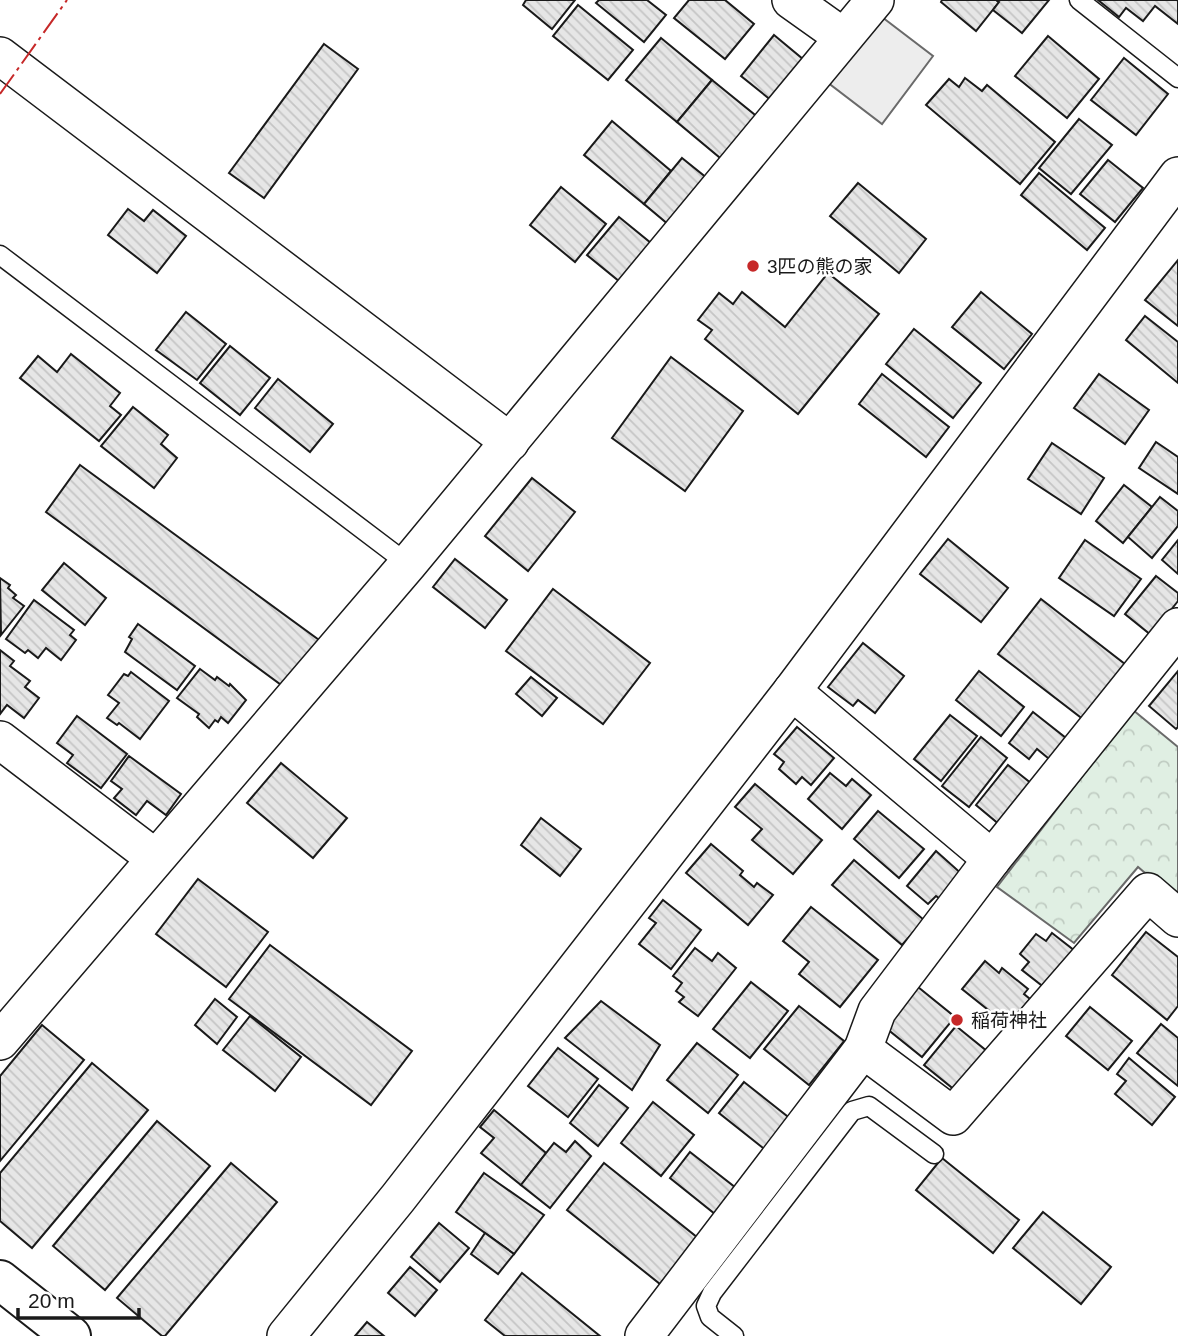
<svg xmlns="http://www.w3.org/2000/svg" width="1178" height="1336" font-family="Helvetica,'Noto Sans JP',sans-serif">
  <style>
    .forest { fill: url(#forest-crowns); stroke: #6a6a6a; stroke-width: 2 }
    .parking { fill: #ededed; stroke: #6a6a6a; stroke-width: 2 }
    .building { fill: url(#building-back-hatch); stroke: #1a1a1a; stroke-width: 2 }
    .lines { fill: none; stroke-linecap: round; stroke-linejoin: round }
    .lane-casing { stroke: #1a1a1a; stroke-width: 21 }
    .street-casing { stroke: #1a1a1a; stroke-width: 40 }
    .secondary-casing { stroke: #1a1a1a; stroke-width: 42 }
    .lane { stroke: #fff; stroke-width: 18 }
    .street { stroke: #fff; stroke-width: 37 }
    .secondary { stroke: #fff; stroke-width: 38 }
    .power { stroke: #c62828; stroke-width: 2; stroke-dasharray: 24 5 3.5 5; stroke-linecap: butt }
    .poi-dot { fill: #c62828; stroke: #fff; stroke-width: 2.5 }
    .labels { text-anchor: middle; stroke-width: 5; stroke-linejoin: round; paint-order: stroke }
    .poi-label { font-size: 19px; fill: #1a1a1a; stroke: #fff; text-anchor: start }
  </style>
  <defs>
    <pattern id="forest-crowns" width="20" height="18" patternUnits="userSpaceOnUse" patternTransform="scale(1.75)"><rect width="20" height="18" fill="#e0efe3"/><path d="M2 6a3 3 0 1 1 6 0M12 15a3 3 0 1 1 6 0" fill="none" stroke="#c0ccc2"/></pattern>
    <pattern id="building-back-hatch" width="6" height="6" patternUnits="userSpaceOnUse" patternTransform="scale(1.75)"><rect width="6" height="6" fill="#e6e6e6"/><path d="M-1 5l2 2M0 0l6 6M5-1l2 2" fill="none" stroke="#c5c5c5"/></pattern>
  </defs>
  <rect width="100%" height="100%" fill="#fff"/>
  <!-- forest -->
  <polygon class="forest" points="1133,710 1178,747 1178,901 1138,867 1074,943 997,887"/>
  <!-- parking -->
  <polygon class="parking" points="878,14 933,56 882,124 827,82"/>
  <!-- building -->
  <g class="building">
    <polygon points="526,0 575,0 552,29 523,5"/>
    <polygon points="599,0 647,0 666,15 644,42 596,3"/>
    <polygon points="689,0 725,0 754,24 725,59 674,18"/>
    <polygon points="942,0 996,0 999,2 976,31 941,2"/>
    <polygon points="996,0 1049,0 1022,33 993,10 999,2"/>
    <polygon points="1098,0 1178,0 1178,24 1155,6 1143,21 1126,8 1119,17"/>
    <polygon points="578,5 633,50 608,80 553,36"/>
    <polygon points="774,35 810,65 777,105 741,76"/>
    <polygon points="1048,36 1099,79 1067,118 1015,76"/>
    <polygon points="661,38 712,80 677,122 626,80"/>
    <polygon points="324,44 358,69 264,198 229,173"/>
    <polygon points="1124,58 1168,94 1136,135 1091,100"/>
    <polygon points="965,78 982,91 987,85 1055,142 1020,184 926,105 949,79 959,87"/>
    <polygon points="712,80 760,119 725,162 677,122"/>
    <polygon points="1079,119 1112,145 1071,194 1039,168"/>
    <polygon points="612,121 671,171 644,204 584,155"/>
    <polygon points="682,158 713,183 675,230 644,204"/>
    <polygon points="1108,160 1143,188 1115,222 1080,194"/>
    <polygon points="1039,173 1105,228 1087,250 1021,195"/>
    <polygon points="858,183 926,239 899,273 830,216"/>
    <polygon points="561,187 606,224 575,262 530,225"/>
    <polygon points="128,209 144,221 153,210 186,236 157,273 108,235"/>
    <polygon points="619,217 657,248 625,286 587,255"/>
    <polygon points="1178,260 1178,326 1145,300"/>
    <polygon points="828,273 879,314 798,414 705,339 712,330 698,320 719,293 733,304 742,292 785,327"/>
    <polygon points="981,292 1032,334 1004,369 952,327"/>
    <polygon points="186,312 226,344 197,380 156,350"/>
    <polygon points="1145,316 1178,342 1178,383 1126,340"/>
    <polygon points="914,329 981,383 953,418 886,364"/>
    <polygon points="230,346 270,378 240,415 200,383"/>
    <polygon points="71,354 120,393 110,406 121,415 99,441 20,378 38,356 57,372"/>
    <polygon points="671,357 743,411 685,491 612,438"/>
    <polygon points="882,374 949,427 926,457 859,404"/>
    <polygon points="1099,374 1149,410 1125,444 1074,408"/>
    <polygon points="278,379 333,424 310,452 255,408"/>
    <polygon points="133,407 168,435 161,444 177,458 154,488 101,446"/>
    <polygon points="1156,442 1178,457 1178,494 1139,468"/>
    <polygon points="1052,443 1104,478 1081,514 1028,479"/>
    <polygon points="80,465 319,640 284,687 46,512"/>
    <polygon points="532,478 575,512 528,571 485,536"/>
    <polygon points="1124,485 1152,507 1123,543 1096,521"/>
    <polygon points="1160,497 1178,511 1178,526 1152,558 1128,537"/>
    <polygon points="948,539 1008,588 981,622 920,574"/>
    <polygon points="1085,540 1141,579 1114,616 1059,578"/>
    <polygon points="1178,540 1178,574 1162,560"/>
    <polygon points="455,559 507,600 485,628 433,587"/>
    <polygon points="64,563 106,598 85,625 42,590"/>
    <polygon points="1156,576 1178,593 1178,601 1151,635 1125,614"/>
    <polygon points="0,578 10,585 8,588 16,595 13,598 24,606 1,635"/>
    <polygon points="553,589 650,663 603,724 506,651"/>
    <polygon points="1041,599 1130,668 1088,723 998,654"/>
    <polygon points="34,600 74,630 70,635 76,640 61,660 46,648 38,658 28,650 25,653 6,639"/>
    <polygon points="138,624 195,666 177,690 125,652 132,639 129,637"/>
    <polygon points="863,643 904,676 875,713 858,700 853,706 828,687"/>
    <polygon points="0,650 14,661 10,666 30,681 25,687 39,698 24,718 7,705 0,714"/>
    <polygon points="200,669 215,680 217,677 229,686 230,684 246,700 228,723 221,717 218,722 215,720 209,728 197,717 199,714 177,698"/>
    <polygon points="979,671 1024,707 1001,736 956,700"/>
    <polygon points="1178,671 1178,727 1176,729 1149,706"/>
    <polygon points="131,672 169,701 140,739 119,723 117,725 107,718 119,703 108,695 124,674 128,676"/>
    <polygon points="531,677 557,698 542,716 516,694"/>
    <polygon points="1033,712 1071,742 1054,763 1037,749 1029,759 1009,743"/>
    <polygon points="950,715 977,736 941,781 914,759"/>
    <polygon points="77,716 127,754 101,788 67,763 73,755 57,743"/>
    <polygon points="797,727 834,758 811,785 802,777 796,784 779,769 784,762 774,754"/>
    <polygon points="981,737 1007,758 969,807 942,786"/>
    <polygon points="129,756 181,794 166,815 147,801 136,815 114,798 122,789 111,781"/>
    <polygon points="281,763 347,818 313,858 247,803"/>
    <polygon points="1008,765 1032,784 1000,825 976,805"/>
    <polygon points="830,773 846,786 852,779 871,795 842,829 808,799"/>
    <polygon points="755,784 822,840 793,874 752,840 762,829 735,807"/>
    <polygon points="878,811 924,849 899,878 854,839"/>
    <polygon points="541,818 581,849 560,876 521,845"/>
    <polygon points="711,844 743,871 740,875 754,887 757,883 773,895 748,925 686,873"/>
    <polygon points="936,851 964,876 943,901 936,896 928,904 907,886"/>
    <polygon points="854,860 924,920 902,945 832,885"/>
    <polygon points="198,879 268,932 226,987 156,934"/>
    <polygon points="663,900 701,930 671,969 639,944 656,923 649,918"/>
    <polygon points="811,907 878,960 840,1007 799,974 809,962 783,941"/>
    <polygon points="1146,932 1178,957 1178,1006 1167,1020 1112,975"/>
    <polygon points="1052,933 1075,951 1045,988 1022,970 1029,962 1020,954 1036,934 1046,941"/>
    <polygon points="270,945 412,1051 371,1105 229,999"/>
    <polygon points="695,948 712,961 718,953 736,968 698,1016 679,1002 684,997 676,991 682,983 673,976"/>
    <polygon points="985,961 999,973 1002,968 1028,989 1024,994 1030,999 1012,1021 1006,1017 1002,1021 962,989"/>
    <polygon points="751,982 788,1011 750,1058 713,1029"/>
    <polygon points="918,987 955,1017 922,1057 886,1028"/>
    <polygon points="215,999 237,1017 217,1044 195,1025"/>
    <polygon points="601,1001 660,1045 632,1090 565,1038"/>
    <polygon points="799,1006 844,1041 809,1085 764,1049"/>
    <polygon points="1090,1007 1132,1041 1108,1070 1066,1036"/>
    <polygon points="250,1016 301,1057 275,1091 223,1050"/>
    <polygon points="1161,1024 1178,1038 1178,1086 1137,1053"/>
    <polygon points="42,1025 84,1060 0,1161 0,1076"/>
    <polygon points="956,1026 988,1052 956,1091 924,1065"/>
    <polygon points="697,1043 738,1075 708,1113 667,1080"/>
    <polygon points="558,1048 598,1079 568,1117 528,1086"/>
    <polygon points="1129,1058 1175,1097 1152,1125 1115,1094 1126,1081 1117,1074"/>
    <polygon points="92,1063 148,1110 32,1248 0,1221 0,1173"/>
    <polygon points="744,1082 792,1120 768,1152 719,1113"/>
    <polygon points="599,1085 628,1108 598,1146 570,1123"/>
    <polygon points="653,1102 694,1135 661,1176 621,1143"/>
    <polygon points="494,1110 546,1153 521,1185 481,1153 494,1138 480,1127"/>
    <polygon points="157,1121 210,1166 105,1290 53,1246"/>
    <polygon points="575,1141 591,1156 550,1208 521,1185 554,1143 566,1152"/>
    <polygon points="690,1152 736,1188 715,1214 670,1178"/>
    <polygon points="942,1158 1019,1220 993,1253 916,1190"/>
    <polygon points="231,1163 277,1202 165,1336 162,1336 117,1298"/>
    <polygon points="604,1163 698,1238 660,1284 567,1210"/>
    <polygon points="484,1173 544,1215 514,1254 456,1212"/>
    <polygon points="1043,1212 1111,1267 1081,1304 1013,1248"/>
    <polygon points="439,1223 469,1248 440,1282 411,1257"/>
    <polygon points="485,1233 514,1254 498,1274 471,1254"/>
    <polygon points="410,1267 437,1290 415,1316 388,1293"/>
    <polygon points="522,1273 600,1336 505,1336 485,1320"/>
    <polygon points="367,1322 384,1336 355,1336"/>
  </g>
  <g class="lines">
    <!-- lane casing -->
    <g class="lane-casing">
      <g id="lane">
        <polyline points="1079,0 1178,78"/>
        <polyline points="0,255 408,564"/>
        <polyline points="734,1336 710,1317 706,1306 712,1293 852,1111 869,1106 934,1154"/>
      </g>
    </g>
    <!-- street casing -->
    <g class="street-casing">
      <g id="street">
        <polyline points="791,0 843,37"/>
        <polyline points="0,56 510,442"/>
        <polyline points="792,691 992,859"/>
        <polyline points="0,740 155,858"/>
        <polyline points="0,1041 408,564 875,0"/>
        <polyline points="863,1049 953,1116 1148,892 1178,918"/>
        <polyline points="286,1336 398,1198 792,691 1178,176"/>
        <polyline points="644,1336 863,1049 877,1011 992,859 1178,627"/>
      </g>
    </g>
    <!-- secondary casing -->
    <g class="secondary-casing">
      <polyline id="secondary" points="0,1280 71,1336"/>
    </g>
    <!-- lane -->
    <use href="#lane" class="lane"/>
    <!-- street -->
    <use href="#street" class="street"/>
    <!-- secondary -->
    <use href="#secondary" class="secondary"/>
    <!-- power -->
    <polyline class="power" points="0,94 67,0"/>
  </g>
  <!-- markers -->
  <g class="poi-dot">
    <circle cx="753" cy="266" r="7"/>
    <circle cx="957" cy="1020" r="7"/>
  </g>
  <g class="labels">
    <!-- poi labels -->
    <g class="poi-label">
      <text x="767" y="273">3匹の熊の家</text>
      <text x="971" y="1027">稲荷神社</text>
    </g>
  </g>
  <!-- scale -->
  <path d="M18 1308v10h121v-10" fill="none" stroke="#1a1a1a" stroke-width="3.5"/>
  <text x="28" y="1308" font-size="21" fill="#1a1a1a" stroke="#ffffff" stroke-width="5" paint-order="stroke">20 m</text>
</svg>
